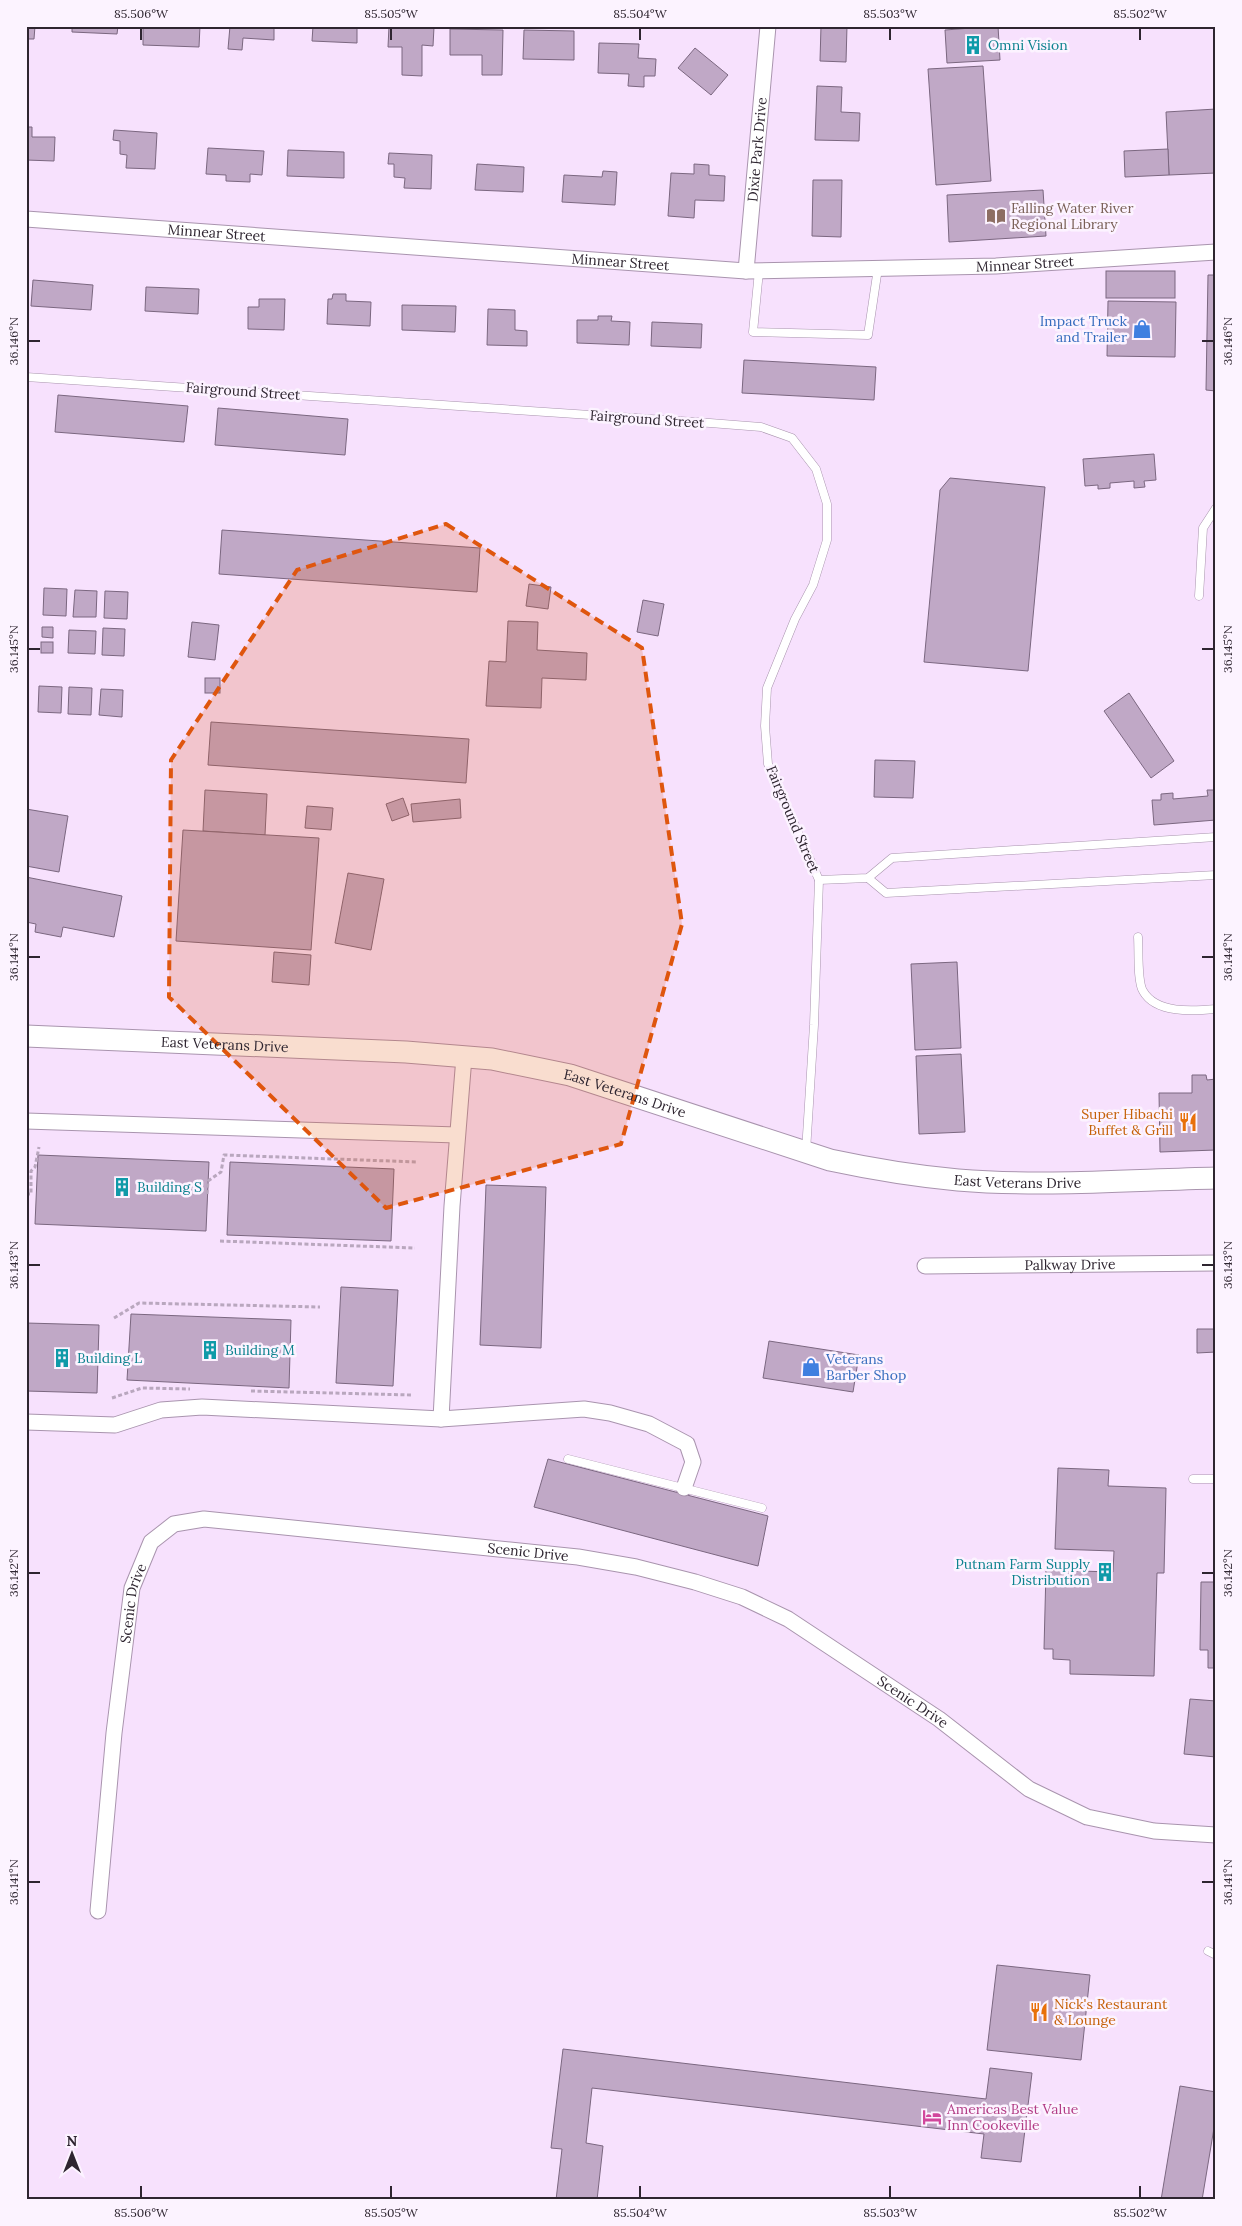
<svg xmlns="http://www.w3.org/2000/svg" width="1242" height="2226" font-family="Lora,serif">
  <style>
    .building { fill: #c0a8c6; stroke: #7b6780 }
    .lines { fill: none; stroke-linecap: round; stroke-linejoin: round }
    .lane-casing { stroke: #a994ae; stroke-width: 9 }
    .street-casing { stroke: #a994ae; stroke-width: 17 }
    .secondary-casing { stroke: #a994ae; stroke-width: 23 }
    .path { stroke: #b9a7be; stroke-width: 3; stroke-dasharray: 4 2.5; stroke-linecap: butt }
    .lane { stroke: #fff; stroke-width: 8 }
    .street { stroke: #fff; stroke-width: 15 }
    .secondary { stroke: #fff; stroke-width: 21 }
    .marked { fill: #df560e; fill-opacity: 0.2; stroke: #df560e; stroke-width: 4; stroke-dasharray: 10 6; stroke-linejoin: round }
    .ticks { fill: none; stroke: #2e2530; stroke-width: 2 }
    .labels { text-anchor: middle; stroke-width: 5; stroke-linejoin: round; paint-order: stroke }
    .culture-label { font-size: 14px; fill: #0d838f; stroke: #fcf3ff; text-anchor: start }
    .street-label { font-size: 14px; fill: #2e2530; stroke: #fcf3ff }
    .education-label { font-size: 14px; fill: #785e54; stroke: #fcf3ff; text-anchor: start }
    .shop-label { font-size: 14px; fill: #366cbe; stroke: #fcf3ff; text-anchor: end }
    .food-label { font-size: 14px; fill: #c56008; stroke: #fcf3ff; text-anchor: end }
    .hotel-label { font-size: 14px; fill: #b23c85; stroke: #fcf3ff; text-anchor: start }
    .neatline { fill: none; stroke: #2e2530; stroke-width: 2 }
    .ticks-label { font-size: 12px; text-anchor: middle; fill: #2e2530 }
  </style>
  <rect width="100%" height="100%" fill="#f7e1fd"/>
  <!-- building -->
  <g class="building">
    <polygon points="26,26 35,26 34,39 26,39"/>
    <polygon points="72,26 118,26 117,34 72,32"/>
    <polygon points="143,26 200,26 199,47 143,45"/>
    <polygon points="230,26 274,26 274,40 243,38 242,50 228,49"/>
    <polygon points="313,26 357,26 357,43 312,41"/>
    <polygon points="389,26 434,27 433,46 422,45 422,76 402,75 402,47 388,47"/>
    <polygon points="821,26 847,26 846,62 820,61"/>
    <polygon points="998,26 1000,60 947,63 945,30"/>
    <polygon points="450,29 503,30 502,75 482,75 482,55 450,55"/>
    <polygon points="524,30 574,31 574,60 523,59"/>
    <polygon points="599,43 639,44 638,58 656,59 655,76 644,76 644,87 628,86 629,74 598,73"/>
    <polygon points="695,48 728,75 711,95 678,68"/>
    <polygon points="983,66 991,181 936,185 928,69"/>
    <polygon points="817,86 842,87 841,112 860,113 859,141 815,140"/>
    <polygon points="1216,109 1216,173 1169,175 1166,112"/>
    <polygon points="26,127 32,127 32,137 55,137 54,161 26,160"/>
    <polygon points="114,130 157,133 155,169 126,168 127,155 120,154 120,141 113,140"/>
    <polygon points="208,148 264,151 262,175 250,174 250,182 226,181 226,175 206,174"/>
    <polygon points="1168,149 1169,175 1125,177 1124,151"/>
    <polygon points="288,150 344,152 344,178 287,176"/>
    <polygon points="389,153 432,155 431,189 404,188 405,178 394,177 394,164 388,164"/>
    <polygon points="477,164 524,167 523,192 475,190"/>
    <polygon points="694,164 709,165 709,175 725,176 724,201 695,200 694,218 668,216 671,173 694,174"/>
    <polygon points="603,171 617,172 615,205 562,202 564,175 602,177"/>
    <polygon points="813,180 842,180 841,237 812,236"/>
    <polygon points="1043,190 1046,236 949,242 947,195"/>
    <rect x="1106" y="271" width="69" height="27"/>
    <polygon points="1208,275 1216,275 1216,391 1206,390"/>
    <polygon points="33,280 93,285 91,310 31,306"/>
    <polygon points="146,287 199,289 198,314 145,311"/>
    <polygon points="333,294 346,294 346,301 371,302 370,326 327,324 328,299 332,299"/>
    <polygon points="259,299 285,299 284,330 248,329 248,307 259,307"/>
    <polygon points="1108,301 1176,302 1175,357 1107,356"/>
    <polygon points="402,305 456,306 455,332 402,330"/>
    <polygon points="488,309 515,310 515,330 527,331 527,346 487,345"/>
    <polygon points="598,316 612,316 611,321 630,322 629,345 577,343 577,320 598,320"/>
    <polygon points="652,322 702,324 701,348 651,346"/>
    <polygon points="744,360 876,367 874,400 742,393"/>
    <polygon points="58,395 188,406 184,442 55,432"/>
    <polygon points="218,408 348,419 345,455 215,445"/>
    <polygon points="1154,454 1156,480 1144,481 1145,487 1134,488 1134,481 1110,483 1110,488 1098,489 1098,485 1085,486 1083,459"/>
    <polygon points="950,478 1045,487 1028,671 924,662 940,490"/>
    <polygon points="222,530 480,548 477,592 219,574"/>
    <polygon points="529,584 551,587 548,609 526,606"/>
    <polygon points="44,588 67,589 66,616 43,615"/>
    <polygon points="75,590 97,591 96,617 73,617"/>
    <polygon points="105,591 128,592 127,619 104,618"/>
    <polygon points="643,600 664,604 658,636 637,632"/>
    <polygon points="508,621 538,622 537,650 587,653 586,680 542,678 541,708 486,706 489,661 506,662"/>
    <polygon points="192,622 219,625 215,660 188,657"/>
    <polygon points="42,627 53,627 53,638 42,637"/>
    <polygon points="103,628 125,629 124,656 102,655"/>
    <polygon points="69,630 96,631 95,654 68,653"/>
    <rect x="41" y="642" width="12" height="11"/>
    <rect x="205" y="678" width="15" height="15"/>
    <polygon points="39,686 62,687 61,713 38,712"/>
    <polygon points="69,687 92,688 91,715 68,714"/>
    <polygon points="101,689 123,690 122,717 99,715"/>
    <polygon points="1129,693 1174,761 1151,778 1104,711"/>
    <polygon points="211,722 469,739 466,783 208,765"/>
    <polygon points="875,760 915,761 913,798 874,797"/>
    <polygon points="205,790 267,794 265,835 203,831"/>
    <polygon points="1207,790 1216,790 1216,820 1154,825 1152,800 1161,800 1161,794 1173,793 1173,799 1208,796"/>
    <polygon points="403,798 409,815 392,821 386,804"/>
    <polygon points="460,799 461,818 413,822 411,804"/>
    <polygon points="307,806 333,808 331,830 305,828"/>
    <polygon points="26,809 68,816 59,872 26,866"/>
    <polygon points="183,830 319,838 311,950 176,941"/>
    <polygon points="348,873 384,879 371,950 335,943"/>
    <polygon points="26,877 122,896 114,937 63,927 61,937 35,932 36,924 26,922"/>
    <polygon points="274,952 311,955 309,985 272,982"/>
    <polygon points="957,962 961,1048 915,1050 911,964"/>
    <polygon points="961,1054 965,1132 919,1134 916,1056"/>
    <polygon points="1192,1075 1206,1075 1207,1080 1216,1079 1216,1150 1160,1152 1159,1093 1192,1093"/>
    <polygon points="38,1155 209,1162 206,1231 35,1224"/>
    <polygon points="230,1162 394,1169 391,1241 227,1235"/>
    <polygon points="486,1185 546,1187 541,1348 480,1345"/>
    <polygon points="341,1287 398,1290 393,1386 336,1383"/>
    <polygon points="131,1314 291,1320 289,1388 127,1380"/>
    <polygon points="26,1323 99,1325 97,1393 26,1391"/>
    <polygon points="1197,1329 1214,1329 1216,1352 1197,1353"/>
    <polygon points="769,1341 859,1355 853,1392 763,1378"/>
    <polygon points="548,1459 768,1516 758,1566 534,1507"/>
    <polygon points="1058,1468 1109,1470 1108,1486 1166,1488 1164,1573 1157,1573 1154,1676 1070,1674 1070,1660 1053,1659 1053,1649 1044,1649 1046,1570 1113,1572 1114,1551 1055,1549"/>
    <polygon points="1201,1582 1216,1582 1216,1668 1208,1668 1208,1650 1200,1650"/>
    <polygon points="1190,1699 1216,1701 1216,1757 1184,1754"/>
    <polygon points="997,1965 1090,1975 1081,2060 987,2050"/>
    <polygon points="563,2049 986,2099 990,2068 1032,2073 1021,2162 981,2158 984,2134 592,2088 586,2143 603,2146 597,2200 556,2200 562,2149 551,2148"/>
    <polygon points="1180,2086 1216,2092 1216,2116 1202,2200 1161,2200"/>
  </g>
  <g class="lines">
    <!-- lane casing -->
    <g class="lane-casing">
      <g id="lane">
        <polyline points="759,271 753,332 868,335 878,268"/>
        <polyline points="26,377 710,423 761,427 792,438 816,469 827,504 827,540 813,585 795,619 767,688 765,726 768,764 819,880 814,1025 806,1151"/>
        <polyline points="1199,596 1203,528 1216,508"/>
        <polyline points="868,878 886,893 1216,875"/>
        <polyline points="819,880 868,878 892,858 1216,837"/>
        <path d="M1138,937C1139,950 1137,981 1143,991C1156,1014 1193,1011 1216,1009"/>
        <polyline points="568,1459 762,1508"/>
        <polyline points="1193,1479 1216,1479"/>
        <polyline points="1208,1951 1216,1955"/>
      </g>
    </g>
    <!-- street casing -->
    <g class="street-casing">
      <g id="street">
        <path id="s1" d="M26,219L746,271L996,266L1216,252"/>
        <path id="s2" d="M746,271L768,26"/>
        <polyline points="26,1121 457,1135"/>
        <path id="s3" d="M925,1266L1216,1263"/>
        <polyline points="441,1419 452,1206 464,1057"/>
        <polyline points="26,1422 115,1425 161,1410 202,1407 441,1419 584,1409 610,1413 649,1424 687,1444 693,1462 684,1488"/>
        <path id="s4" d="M98,1911L114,1733L132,1588L151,1542L174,1524L204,1519L578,1557L636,1567L695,1582L742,1597L788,1619L939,1719L1029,1789L1087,1817L1154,1831L1216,1835"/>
      </g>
    </g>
    <!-- secondary casing -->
    <g class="secondary-casing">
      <g id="secondary">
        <path id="s5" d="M26,1036L406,1052L492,1059L570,1075L830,1160C872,1169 915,1176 958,1180C1043,1187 1130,1180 1216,1178"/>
      </g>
    </g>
    <!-- path -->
    <g class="path">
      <polyline points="26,1194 31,1194 31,1171 35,1167 39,1147"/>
      <polyline points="207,1194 208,1181 221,1172 224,1155 417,1162"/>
      <polyline points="220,1241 415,1248"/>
      <polyline points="114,1318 139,1303 320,1307"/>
      <polyline points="251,1391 412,1395"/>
      <polyline points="112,1398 142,1388 190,1389"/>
    </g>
    <!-- lane -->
    <use href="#lane" class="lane"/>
    <!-- street -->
    <use href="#street" class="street"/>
    <!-- secondary -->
    <use href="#secondary" class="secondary"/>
  </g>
  <!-- marked area -->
  <path class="marked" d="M446,524L642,648L682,924L621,1144L386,1208L169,997L171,760L297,570Z"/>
  <!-- ticks -->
  <path class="ticks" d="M141,28V40M391,28V40M640,28V40M890,28V40M1140,28V40M28,341H40M1202,341H1214M28,649H40M1202,649H1214M28,957H40M1202,957H1214M28,1265H40M1202,1265H1214M28,1573H40M1202,1573H1214M28,1882H40M1202,1882H1214M141,2186V2198M391,2186V2198M640,2186V2198M890,2186V2198M1140,2186V2198"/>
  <!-- icons -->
  <defs>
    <g id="building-bare" transform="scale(1.5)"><path d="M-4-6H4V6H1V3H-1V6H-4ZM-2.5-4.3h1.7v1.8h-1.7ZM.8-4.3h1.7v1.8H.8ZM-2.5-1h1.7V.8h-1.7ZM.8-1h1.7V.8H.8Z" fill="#0f9aa8" stroke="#fcf3ff" stroke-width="2.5" paint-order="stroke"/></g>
    <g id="library-bare" transform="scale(1.5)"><path d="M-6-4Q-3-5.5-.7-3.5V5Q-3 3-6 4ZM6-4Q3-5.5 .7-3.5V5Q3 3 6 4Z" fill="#8d6e63" stroke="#fcf3ff" stroke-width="2.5" paint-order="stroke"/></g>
    <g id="shop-bare" transform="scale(1.5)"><path d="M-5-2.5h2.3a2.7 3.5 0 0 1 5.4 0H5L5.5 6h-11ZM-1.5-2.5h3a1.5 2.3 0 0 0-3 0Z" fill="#3f7fe0" stroke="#fcf3ff" stroke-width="2.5" paint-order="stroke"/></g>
    <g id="restaurant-bare" transform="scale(1.5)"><path d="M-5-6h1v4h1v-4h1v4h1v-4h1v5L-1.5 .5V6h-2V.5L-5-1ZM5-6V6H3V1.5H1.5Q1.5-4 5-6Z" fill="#e8710a" stroke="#fcf3ff" stroke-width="2.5" paint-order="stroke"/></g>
    <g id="hotel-bare" transform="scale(1.5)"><path d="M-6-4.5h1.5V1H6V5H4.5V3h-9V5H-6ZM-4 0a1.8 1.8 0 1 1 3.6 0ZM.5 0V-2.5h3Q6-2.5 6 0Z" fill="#d1479c" stroke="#fcf3ff" stroke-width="2.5" paint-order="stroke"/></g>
  </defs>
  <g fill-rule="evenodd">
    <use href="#building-bare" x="973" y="45"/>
    <use href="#library-bare" x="996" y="216"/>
    <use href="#shop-bare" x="1142" y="329"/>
    <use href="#restaurant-bare" x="1188" y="1122"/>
    <use href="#building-bare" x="122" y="1187"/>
    <use href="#building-bare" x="210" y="1350"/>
    <use href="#building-bare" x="62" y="1358"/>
    <use href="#shop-bare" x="811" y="1367"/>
    <use href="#building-bare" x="1105" y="1572"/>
    <use href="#restaurant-bare" x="1039" y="2012"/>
    <use href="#hotel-bare" x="932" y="2117"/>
  </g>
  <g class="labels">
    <!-- culture labels -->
    <g class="culture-label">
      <text x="988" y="50">Omni Vision</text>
      <text x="137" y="1192">Building S</text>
      <text x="225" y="1355">Building M</text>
      <text x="77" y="1363">Building L</text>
      <text x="1090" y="1569" text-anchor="end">Putnam Farm Supply<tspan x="1090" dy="16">Distribution</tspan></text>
    </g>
    <!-- street labels -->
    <g class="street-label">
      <text dy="5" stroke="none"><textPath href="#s2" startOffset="122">Dixie Park Drive</textPath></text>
      <text dy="5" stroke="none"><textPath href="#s1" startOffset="191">Minnear Street</textPath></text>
      <text dy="5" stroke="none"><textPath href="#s1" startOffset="596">Minnear Street</textPath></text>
      <text dy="5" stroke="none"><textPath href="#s1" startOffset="1001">Minnear Street</textPath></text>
      <text transform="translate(243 391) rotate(4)" y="5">Fairground Street</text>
      <text transform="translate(647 419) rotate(4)" y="5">Fairground Street</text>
      <text transform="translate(793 819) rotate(67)" y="5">Fairground Street</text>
      <text dy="5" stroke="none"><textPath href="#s5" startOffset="199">East Veterans Drive</textPath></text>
      <text dy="5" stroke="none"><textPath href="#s5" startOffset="604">East Veterans Drive</textPath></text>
      <text dy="5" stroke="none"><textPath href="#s5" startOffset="1009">East Veterans Drive</textPath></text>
      <text dy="5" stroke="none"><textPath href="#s3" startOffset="145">Palkway Drive</textPath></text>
      <text dy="5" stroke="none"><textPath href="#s4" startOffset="760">Scenic Drive</textPath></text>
      <text dy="5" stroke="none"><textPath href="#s4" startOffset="310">Scenic Drive</textPath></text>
      <text dy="5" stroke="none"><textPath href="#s4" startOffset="1180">Scenic Drive</textPath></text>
    </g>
    <!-- education labels -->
    <g class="education-label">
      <text x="1011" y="213">Falling Water River<tspan x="1011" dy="16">Regional Library</tspan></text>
    </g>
    <!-- shop labels -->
    <g class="shop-label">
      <text x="1127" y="326">Impact Truck<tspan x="1127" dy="16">and Trailer</tspan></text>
      <text x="826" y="1364" text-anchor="start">Veterans<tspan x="826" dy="16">Barber Shop</tspan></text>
    </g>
    <!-- food labels -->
    <g class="food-label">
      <text x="1173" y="1119">Super Hibachi<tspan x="1173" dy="16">Buffet &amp; Grill</tspan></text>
      <text x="1054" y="2009" text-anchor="start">Nick's Restaurant<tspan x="1054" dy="16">&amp; Lounge</tspan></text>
    </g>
    <!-- hotel labels -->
    <g class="hotel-label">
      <text x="947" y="2114">Americas Best Value<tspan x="947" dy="16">Inn Cookeville</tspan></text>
    </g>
  </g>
  <!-- border -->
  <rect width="1242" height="2226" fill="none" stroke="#fcf3ff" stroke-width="55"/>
  <!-- north arrow -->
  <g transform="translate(72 2154)" stroke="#fcf3ff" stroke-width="4" paint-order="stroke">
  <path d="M0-4L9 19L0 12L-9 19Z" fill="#2e2530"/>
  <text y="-8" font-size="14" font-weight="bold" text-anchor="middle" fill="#2e2530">N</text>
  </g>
  <rect x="28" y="28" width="1186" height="2170" class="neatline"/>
  <g class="ticks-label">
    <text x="141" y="18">85.506°W</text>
    <text x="391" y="18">85.505°W</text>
    <text x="640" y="18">85.504°W</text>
    <text x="890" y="18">85.503°W</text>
    <text x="1140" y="18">85.502°W</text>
    <text transform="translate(14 341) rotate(-90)" y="4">36.146°N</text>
    <text transform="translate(1228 341) rotate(-90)" y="4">36.146°N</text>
    <text transform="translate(14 649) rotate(-90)" y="4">36.145°N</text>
    <text transform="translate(1228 649) rotate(-90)" y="4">36.145°N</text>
    <text transform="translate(14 957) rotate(-90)" y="4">36.144°N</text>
    <text transform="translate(1228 957) rotate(-90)" y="4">36.144°N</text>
    <text transform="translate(14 1265) rotate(-90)" y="4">36.143°N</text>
    <text transform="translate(1228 1265) rotate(-90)" y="4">36.143°N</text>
    <text transform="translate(14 1573) rotate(-90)" y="4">36.142°N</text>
    <text transform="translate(1228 1573) rotate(-90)" y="4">36.142°N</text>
    <text transform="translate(14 1882) rotate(-90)" y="4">36.141°N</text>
    <text transform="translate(1228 1882) rotate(-90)" y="4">36.141°N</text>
    <text x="141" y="2217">85.506°W</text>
    <text x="391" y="2217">85.505°W</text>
    <text x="640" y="2217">85.504°W</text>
    <text x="890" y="2217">85.503°W</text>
    <text x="1140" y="2217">85.502°W</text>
  </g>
</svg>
